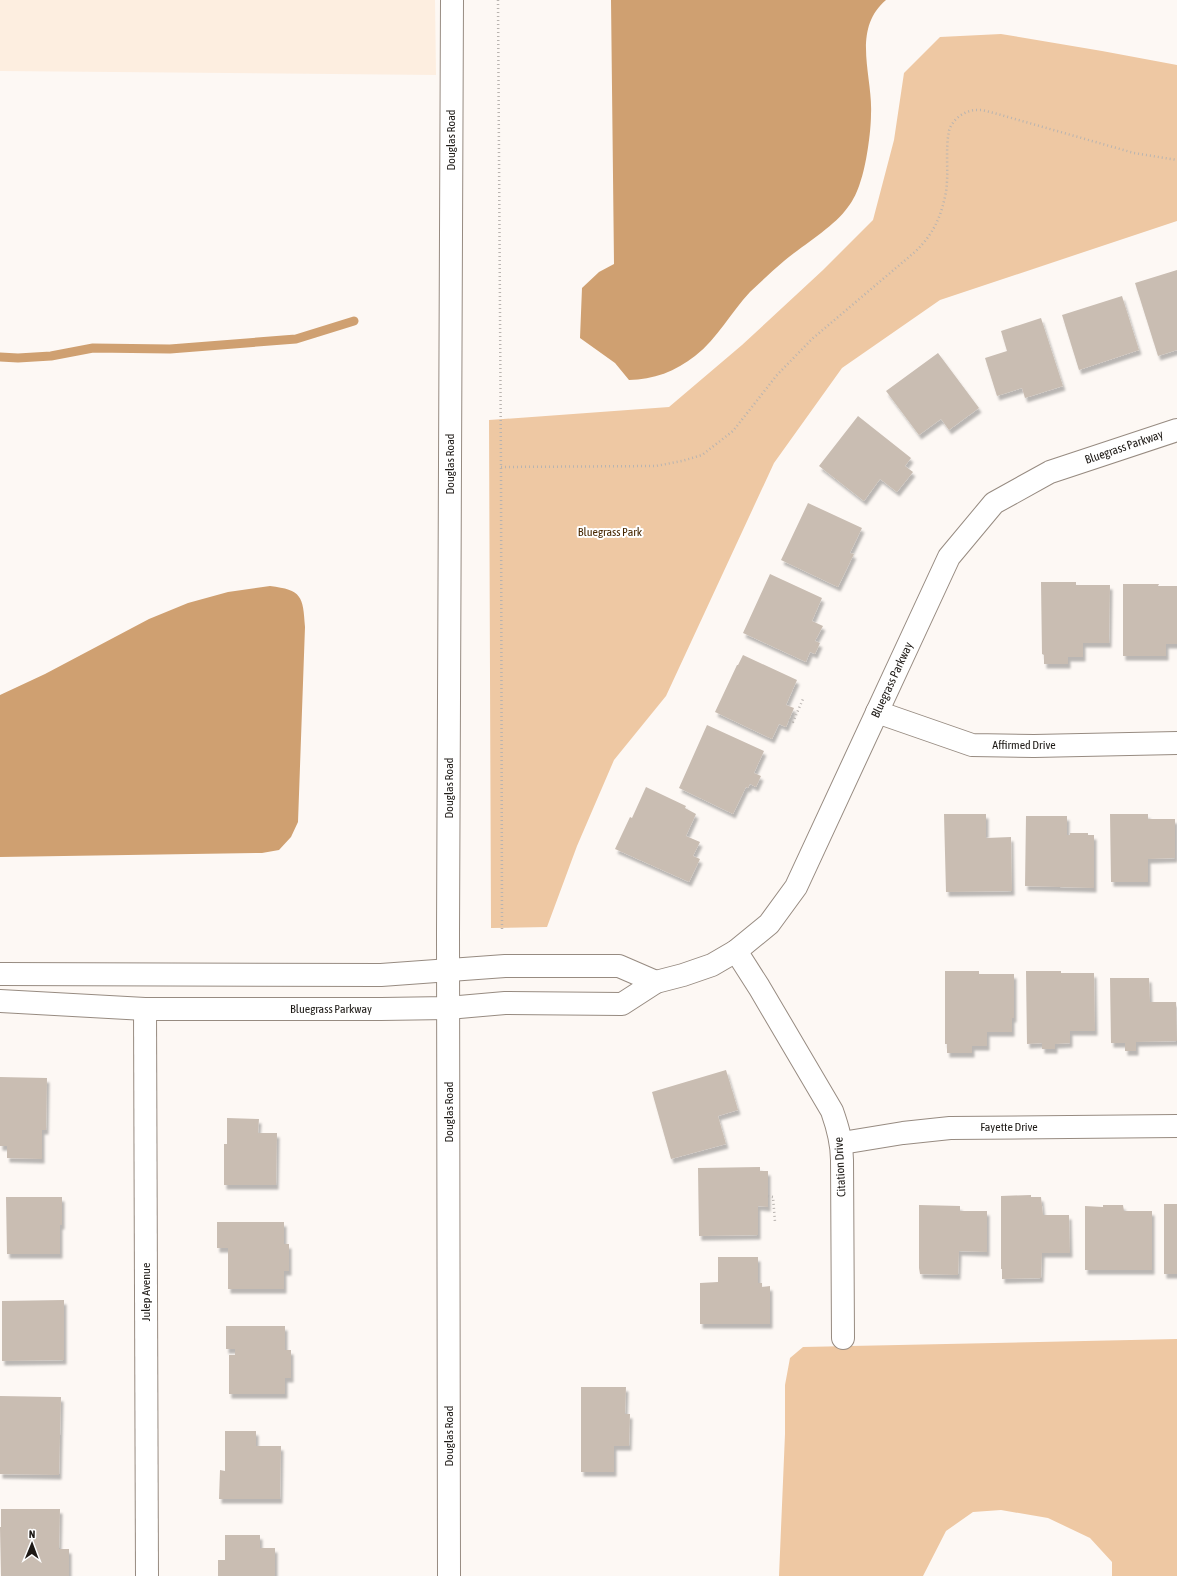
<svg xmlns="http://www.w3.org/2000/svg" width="1177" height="1576" font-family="'Asap Condensed',sans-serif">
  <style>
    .built { fill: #fdeee0 }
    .green { fill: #eec8a3 }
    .water { fill: #cfa071 }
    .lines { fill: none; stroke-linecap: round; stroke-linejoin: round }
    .stream { stroke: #cfa071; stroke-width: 9 }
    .building { fill: #c9bdb2; filter: url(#shadow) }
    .minor-casing { stroke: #978b81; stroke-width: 24 }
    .tertiary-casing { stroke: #978b81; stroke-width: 24 }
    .path { stroke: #b9b4b0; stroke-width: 2.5; stroke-dasharray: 1 3; stroke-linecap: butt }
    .minor { stroke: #fff; stroke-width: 22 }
    .tertiary { stroke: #fff; stroke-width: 22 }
    .labels { text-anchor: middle; stroke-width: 4; stroke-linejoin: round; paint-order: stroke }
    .street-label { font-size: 12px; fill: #1d1915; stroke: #fff }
    .park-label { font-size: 12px; fill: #452600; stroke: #fff }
  </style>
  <defs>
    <filter id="shadow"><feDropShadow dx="2.5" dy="4.5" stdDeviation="1" flood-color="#0004"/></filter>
  </defs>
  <rect width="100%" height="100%" fill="#fdf8f4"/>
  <!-- built -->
  <polygon class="built" points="0,0 435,0 436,75 0,71"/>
  <!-- green -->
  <g class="green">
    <polygon points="1001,34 1102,51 1177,65 1177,221 940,300 842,368 774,463 666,696 614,760 577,846 547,927 491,928 489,420 669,407 742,345 823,270 873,220 894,140 904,73 940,37"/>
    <polygon points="1177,1339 1177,1576 1112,1576 1112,1562 1090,1538 1048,1518 1001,1510 973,1512 946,1531 923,1576 779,1576 785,1434 785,1385 790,1358 803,1347"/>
  </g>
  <!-- water -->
  <g class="water">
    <path d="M611,0H886C851,30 873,76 871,114C871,132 866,167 860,183C858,190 853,201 848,207C834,227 803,245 784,261C772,271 761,282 750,292C731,312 718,338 695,356C676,371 653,380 629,380L615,363L580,338L582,288L599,272L614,264Z"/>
    <path d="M270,586C302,590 303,596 305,627L298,822L291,837L279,850L262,853L0,857V695L45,674L149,619L188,603L228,592Z"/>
  </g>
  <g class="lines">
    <!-- stream -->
    <polyline class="stream" points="0,357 18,358 51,356 93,348 170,349 296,339 354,321"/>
  </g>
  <!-- building -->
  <g class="building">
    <polygon points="1177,270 1177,350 1158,356 1135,283"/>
    <polygon points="1122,296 1139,350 1079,370 1062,315"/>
    <polygon points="1041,318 1063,386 1025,398 1022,388 997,396 985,358 1007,351 1001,331"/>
    <polygon points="938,353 979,408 949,430 941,419 919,435 886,391"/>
    <polygon points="858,416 911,458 905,466 913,472 897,492 880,479 864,501 819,466"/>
    <polygon points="808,503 862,528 850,553 854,554 838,587 781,560"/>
    <polygon points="770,574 822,598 812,621 823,626 815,641 820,643 815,654 810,652 806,662 743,633"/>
    <polygon points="1041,582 1076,582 1076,585 1110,585 1109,643 1083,643 1083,657 1068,657 1068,664 1044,664 1044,655 1042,654"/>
    <polygon points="1123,584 1159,584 1158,586 1177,586 1177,644 1166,644 1166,656 1123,656"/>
    <polygon points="743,655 797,680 786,705 794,708 786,727 779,724 772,739 715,712 737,665 738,665"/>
    <polygon points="707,725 764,751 754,773 761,776 756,787 750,784 748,788 746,787 733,814 679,788"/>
    <polygon points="646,787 686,806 685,808 696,814 686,836 700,842 693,856 700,859 689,882 615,849 630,817 632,818"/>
    <polygon points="944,814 986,814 986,838 1011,837 1012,891 946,892"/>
    <polygon points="1110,814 1148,814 1148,819 1175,819 1175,858 1148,859 1148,882 1111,882"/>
    <polygon points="1026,816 1067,816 1067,835 1070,835 1070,833 1088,833 1088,835 1094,835 1094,888 1025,886"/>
    <polygon points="945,971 979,971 979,974 1014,974 1014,1018 1012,1018 1012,1032 987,1032 987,1046 972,1046 972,1053 947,1053 947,1044 945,1044"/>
    <polygon points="1026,971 1061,971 1061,973 1094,973 1095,1031 1070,1031 1070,1043 1055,1044 1055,1049 1042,1049 1042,1043 1027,1044"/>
    <polygon points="1110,978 1149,978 1150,1002 1176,1002 1177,1041 1136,1042 1136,1051 1125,1051 1125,1043 1111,1043"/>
    <polygon points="726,1070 738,1110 718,1116 726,1144 671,1159 652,1092"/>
    <polygon points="0,1077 47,1078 46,1130 42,1130 42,1159 7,1158 7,1146 0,1146"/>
    <polygon points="227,1118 259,1119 258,1133 277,1133 276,1185 224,1185 224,1144 227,1144"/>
    <polygon points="760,1167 760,1171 768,1171 768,1207 758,1206 758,1235 699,1236 698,1168"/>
    <polygon points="1031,1195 1031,1197 1041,1197 1043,1215 1069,1215 1070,1253 1042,1253 1041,1278 1002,1279 1002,1269 1001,1269 1001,1196"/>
    <polygon points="6,1197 62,1197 62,1225 60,1225 60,1254 7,1254"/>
    <rect x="1164" y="1204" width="13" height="70"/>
    <polygon points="919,1205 960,1206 960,1211 987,1211 987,1252 959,1251 958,1275 920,1274 919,1268"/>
    <polygon points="1103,1205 1123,1205 1124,1211 1152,1211 1152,1270 1085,1270 1085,1206 1103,1207"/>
    <polygon points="217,1222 284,1222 284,1244 289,1244 289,1271 284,1271 284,1289 228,1289 228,1248 217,1248"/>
    <polygon points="718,1257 758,1257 758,1283 762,1283 762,1287 770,1286 770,1324 700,1324 700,1283 718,1282"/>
    <polygon points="64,1300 64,1360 2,1361 2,1301"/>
    <polygon points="226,1326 285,1326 285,1350 291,1350 291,1378 285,1378 285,1394 229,1394 229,1355 235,1355 235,1349 226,1349"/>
    <polygon points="581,1387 626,1387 625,1414 630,1414 629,1446 614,1446 614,1472 581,1472"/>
    <polygon points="0,1396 61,1397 59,1475 0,1474"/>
    <polygon points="225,1431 256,1431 256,1446 281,1446 280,1499 219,1499 220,1470 225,1471"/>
    <polygon points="1,1509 60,1509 59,1549 69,1549 69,1576 1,1576 0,1527 1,1527"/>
    <polygon points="225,1535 260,1535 260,1548 275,1548 275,1576 218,1576 218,1560 225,1560"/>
  </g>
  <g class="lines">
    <!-- minor casing -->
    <g class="minor-casing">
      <g id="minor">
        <polyline points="877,712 972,745 1034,746 1177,743"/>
        <path d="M736,951L759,987L832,1111C838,1128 842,1142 842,1160L843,1338"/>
        <polyline points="0,974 381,975 505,966 619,966 656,982"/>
        <polyline points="0,1001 145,1009 381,1009 448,1008 505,1003 622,1004 656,982 683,975 712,965 736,951 769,924 796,887 949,557 994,503 1050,472 1177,430"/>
        <polyline points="145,1009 147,1576"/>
        <polyline points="842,1143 903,1133 950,1128 1177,1126"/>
      </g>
    </g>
    <!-- tertiary casing -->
    <g class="tertiary-casing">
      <polyline id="tertiary" points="449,1576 448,933 452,0"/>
    </g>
    <!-- path -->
    <g class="path">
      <polyline points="498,0 501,467 502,932"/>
      <path d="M501,467L656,466L682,461L702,455L733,431L777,375L812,339L916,251C934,233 941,217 946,192C949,173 945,150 949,131C952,119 966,109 979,110C984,110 989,112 994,113L1134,153L1177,160"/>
      <polyline points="789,720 793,722 803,699"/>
      <polyline points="768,1196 773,1197 775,1222"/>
    </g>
    <!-- minor -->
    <use href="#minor" class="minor"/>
    <!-- tertiary -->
    <use href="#tertiary" class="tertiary"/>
  </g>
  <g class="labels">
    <!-- street labels -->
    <g class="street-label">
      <text transform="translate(451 140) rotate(-90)" y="4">Douglas Road</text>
      <text transform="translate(1124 447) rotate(-19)" y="4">Bluegrass Parkway</text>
      <text transform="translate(450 464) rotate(-90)" y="4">Douglas Road</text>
      <text transform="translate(892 680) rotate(-65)" y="4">Bluegrass Parkway</text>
      <text x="1024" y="749">Affirmed Drive</text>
      <text transform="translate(449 788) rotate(-90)" y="4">Douglas Road</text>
      <text x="331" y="1013">Bluegrass Parkway</text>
      <text transform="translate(449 1112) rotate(-90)" y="4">Douglas Road</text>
      <text x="1009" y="1131">Fayette Drive</text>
      <text transform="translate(840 1167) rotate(-93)" y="4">Citation Drive</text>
      <text transform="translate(146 1292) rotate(-90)" y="4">Julep Avenue</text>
      <text transform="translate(449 1436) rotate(-90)" y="4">Douglas Road</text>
    </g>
    <!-- park labels -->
    <g class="park-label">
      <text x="610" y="536">Bluegrass Park</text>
    </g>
  </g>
  <!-- north arrow -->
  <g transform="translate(32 1544) rotate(1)" stroke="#ffffff" stroke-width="3" paint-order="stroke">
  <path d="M0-3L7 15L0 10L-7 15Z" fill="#1d1915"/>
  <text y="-6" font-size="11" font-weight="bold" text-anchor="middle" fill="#1d1915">N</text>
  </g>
</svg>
